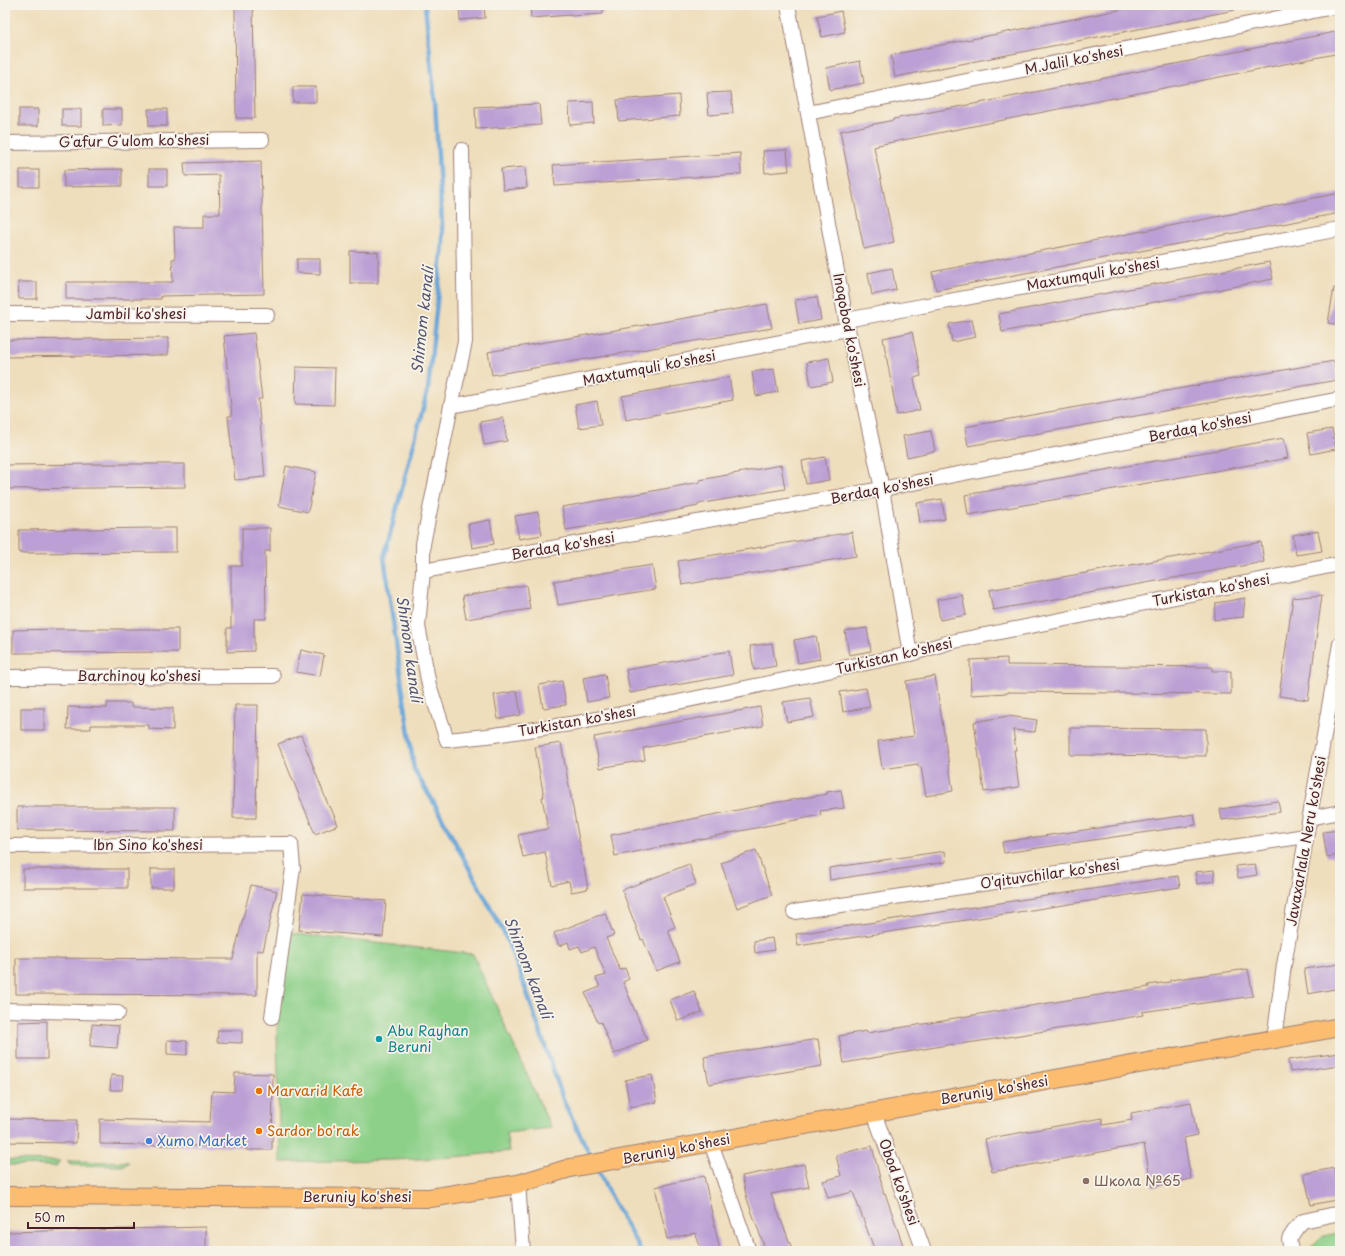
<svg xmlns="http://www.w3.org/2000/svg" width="1345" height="1256" font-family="'Playpen Sans',sans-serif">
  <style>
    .green { fill: #8dd089; stroke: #6c785a }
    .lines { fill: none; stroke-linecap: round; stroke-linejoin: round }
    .stream { stroke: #66a4d8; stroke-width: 4.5 }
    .building { fill: #bca0d5 }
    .minor-casing { stroke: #9c7e74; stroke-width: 16 }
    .major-casing { stroke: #9c7e74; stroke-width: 20 }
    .minor { stroke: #fff; stroke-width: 14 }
    .major { stroke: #fcbd6f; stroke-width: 18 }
    .culture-dot { fill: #0f9aa8; stroke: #f7f3e8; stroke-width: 1.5 }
    .food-dot { fill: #e8710a; stroke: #f7f3e8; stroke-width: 1.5 }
    .shop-dot { fill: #3f7fe0; stroke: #f7f3e8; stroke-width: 1.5 }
    .education-dot { fill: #8d6e63; stroke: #f7f3e8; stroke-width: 1.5 }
    .labels { text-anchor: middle; stroke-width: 3.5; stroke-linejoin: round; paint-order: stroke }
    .street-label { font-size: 14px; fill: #4a1f2b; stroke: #f7f3e8 }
    .culture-label { font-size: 14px; fill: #0d838f; stroke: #f7f3e8; text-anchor: start }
    .food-label { font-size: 14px; fill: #c56008; stroke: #f7f3e8; text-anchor: start }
    .shop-label { font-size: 14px; fill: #366cbe; stroke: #f7f3e8; text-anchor: start }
    .education-label { font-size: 14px; fill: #785e54; stroke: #f7f3e8; text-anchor: start }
    .water-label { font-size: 15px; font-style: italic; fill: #555470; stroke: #f7f3e8 }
  </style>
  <rect width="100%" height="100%" fill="#f7f3e8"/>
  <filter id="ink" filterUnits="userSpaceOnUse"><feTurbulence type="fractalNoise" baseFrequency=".025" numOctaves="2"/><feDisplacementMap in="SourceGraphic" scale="8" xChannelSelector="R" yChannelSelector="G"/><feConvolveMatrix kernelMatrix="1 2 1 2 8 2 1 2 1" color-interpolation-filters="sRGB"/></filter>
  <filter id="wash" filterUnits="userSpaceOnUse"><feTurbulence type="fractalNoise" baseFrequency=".012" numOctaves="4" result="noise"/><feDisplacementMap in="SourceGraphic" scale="16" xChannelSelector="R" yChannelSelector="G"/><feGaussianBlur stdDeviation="0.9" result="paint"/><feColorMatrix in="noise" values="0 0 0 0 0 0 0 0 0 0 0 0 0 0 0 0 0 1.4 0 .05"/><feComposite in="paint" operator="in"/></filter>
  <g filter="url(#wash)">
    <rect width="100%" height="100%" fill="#efdebc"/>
    <!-- green -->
    <g class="green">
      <path d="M287,933L473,954L551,1128L506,1133L509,1151C433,1162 356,1160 280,1162L277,1035L279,1000Z"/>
      <polygon points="5,1160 60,1161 56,1166 5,1165"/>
      <polygon points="67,1161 129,1162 125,1166 70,1165"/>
      <polygon points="1340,1232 1340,1251 1307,1251 1321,1237"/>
    </g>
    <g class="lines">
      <!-- stream -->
      <g class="stream">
        <polyline points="425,5 435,102 443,243 428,389 384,557 414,770 434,803 504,933 521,975 564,1102 592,1159"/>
        <polyline points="597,1168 612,1200 641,1251"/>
      </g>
    </g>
    <g id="blocks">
      <!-- building -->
      <g class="building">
        <polygon points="235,5 253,5 255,118 236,118"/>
        <polygon points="459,5 484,5 485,18 460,20"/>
        <polygon points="530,5 603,5 603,14 571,16 571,15 531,18"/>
        <polygon points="1144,5 1234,5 1235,10 895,77 891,55"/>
        <polygon points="841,11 845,32 822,37 817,16"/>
        <polygon points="1340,31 1340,53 878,145 878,146 874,147 894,242 864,249 840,131 894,120 893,119 990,101"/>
        <polygon points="860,61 864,83 830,90 826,68"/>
        <rect x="293" y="87" width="23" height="15"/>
        <polygon points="731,92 733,113 709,115 707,93"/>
        <polygon points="679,95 680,116 619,121 617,100"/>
        <polygon points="593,102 594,123 570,125 569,103"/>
        <polygon points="539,104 541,125 476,129 475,107"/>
        <rect x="19" y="109" width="19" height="17"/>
        <rect x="62" y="109" width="19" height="17"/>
        <polygon points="103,109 122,109 122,125 103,126"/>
        <polygon points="148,109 167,109 167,126 149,126"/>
        <polygon points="787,150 789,171 765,173 763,151"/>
        <polygon points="740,153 741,174 555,186 553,165"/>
        <polygon points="261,161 264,294 161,296 161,299 66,299 66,282 173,282 172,259 175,259 174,227 204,227 204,214 220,214 219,175 185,176 184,163"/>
        <polygon points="525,167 527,188 503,190 501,169"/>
        <polygon points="122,169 122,186 64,187 64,170"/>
        <rect x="149" y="169" width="18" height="17"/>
        <rect x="20" y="170" width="19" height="17"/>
        <polygon points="1340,193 1340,213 936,290 932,272"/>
        <polygon points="350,251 378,252 378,283 350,283"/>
        <polygon points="297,259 320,259 320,274 297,273"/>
        <polygon points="1269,262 1273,279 1002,332 999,314"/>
        <polygon points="892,268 896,290 872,295 868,273"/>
        <polygon points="18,282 37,282 37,299 19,299"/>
        <polygon points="1334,288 1340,289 1340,325 1328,323"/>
        <polygon points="817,297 821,320 799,324 795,300"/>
        <polygon points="767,304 772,328 492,375 488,352"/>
        <polygon points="972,320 976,337 952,342 949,324"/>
        <polygon points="912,332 921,376 914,378 920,410 897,415 883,338"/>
        <polygon points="254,333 262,399 258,399 265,477 235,480 228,416 232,416 224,336"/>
        <polygon points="168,338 168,355 5,357 5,340"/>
        <polygon points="829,358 833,382 811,386 807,362"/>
        <polygon points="1334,361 1337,380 968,446 965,427"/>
        <polygon points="296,367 335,368 334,405 295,404"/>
        <polygon points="774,369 778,392 756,396 752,372"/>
        <polygon points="729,377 733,400 626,420 622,396"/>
        <polygon points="597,401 601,425 579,428 575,405"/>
        <polygon points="503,418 507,441 484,445 480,422"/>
        <polygon points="1332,429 1336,449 1311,454 1307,433"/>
        <polygon points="931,431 935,451 907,457 903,436"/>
        <polygon points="1284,438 1288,458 968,515 965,495"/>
        <polygon points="825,457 829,480 806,484 802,461"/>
        <polygon points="99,464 185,464 185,487 5,489 5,465"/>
        <polygon points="781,465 785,489 698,504 698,506 628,520 566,530 562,507 637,494 700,482 700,480"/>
        <polygon points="286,466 316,472 308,512 279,506"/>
        <polygon points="942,499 945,519 920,523 917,503"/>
        <polygon points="538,512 542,535 519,539 515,516"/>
        <polygon points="490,520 494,544 472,548 468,524"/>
        <polygon points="154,528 176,528 176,552 19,553 19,530"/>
        <polygon points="242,528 270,528 270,551 265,551 266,619 254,619 254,651 227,652 227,628 231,628 231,566 242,566"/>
        <polygon points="1318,531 1322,551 1296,555 1293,535"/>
        <polygon points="852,532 856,556 682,585 678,561"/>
        <polygon points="1261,542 1264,562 993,610 989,590"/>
        <polygon points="652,565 656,589 558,605 554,581"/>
        <polygon points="526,585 530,609 466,619 462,596"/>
        <polygon points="962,595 966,615 940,620 937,600"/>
        <polygon points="1322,595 1308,700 1279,696 1293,598"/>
        <polygon points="1245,598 1243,617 1214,620 1216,603"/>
        <polygon points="867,628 871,651 849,655 845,631"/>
        <polygon points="62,629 178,629 178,652 13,653 13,630"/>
        <polygon points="816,636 820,659 798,663 794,640"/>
        <polygon points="772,643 776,666 754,670 750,646"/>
        <polygon points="301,650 324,655 320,676 296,672"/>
        <polygon points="729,651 733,675 630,693 626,670"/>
        <polygon points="1007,658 1007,665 1212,667 1212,671 1231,671 1231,694 1008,692 1008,693 971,695 970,660"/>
        <polygon points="605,674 609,698 587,702 583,678"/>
        <polygon points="935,676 953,791 926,796 921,767 918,767 918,764 882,769 878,741 914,736 906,681"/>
        <polygon points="562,681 566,705 543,708 539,685"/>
        <polygon points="866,688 870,707 843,712 840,692"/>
        <polygon points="517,691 521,715 498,719 494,695"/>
        <polygon points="810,698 814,717 787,722 783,702"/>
        <polygon points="107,703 131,703 131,707 173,708 173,730 149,729 149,725 91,725 91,729 67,729 68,707 107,708"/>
        <polygon points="235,705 258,705 256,818 233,818"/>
        <polygon points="760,707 763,726 643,748 645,760 600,768 594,737"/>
        <rect x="21" y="708" width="23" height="22"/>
        <polygon points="1008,716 1037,720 1035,732 1013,730 1016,750 1014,750 1019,787 984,792 974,722"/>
        <polygon points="1070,728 1206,729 1206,756 1070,755"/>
        <polygon points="301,735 329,807 330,806 338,825 315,834 278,744"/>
        <polygon points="561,743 588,889 571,892 569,881 552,885 545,852 523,857 518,835 548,829 542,797 544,797 535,747"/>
        <polygon points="841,790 844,808 820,811 821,815 615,856 611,835 773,803 827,794 827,792"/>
        <polygon points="1278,801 1280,812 1222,820 1220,809"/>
        <polygon points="17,807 175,807 175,831 17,830"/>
        <polygon points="1194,814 1196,825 1004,853 1002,842"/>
        <polygon points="1340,830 1340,855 1327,857 1323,832"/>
        <polygon points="756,850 772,895 737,908 721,863"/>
        <polygon points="945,851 946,862 830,880 829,868"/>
        <polygon points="689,864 696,884 663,897 675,927 668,930 680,962 656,971 643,939 641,940 622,890"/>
        <polygon points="1255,864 1257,875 1238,878 1236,866"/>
        <rect x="23" y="869" width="104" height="19"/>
        <rect x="151" y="869" width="23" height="19"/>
        <polygon points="1214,870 1215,881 1197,884 1195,872"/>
        <polygon points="1178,876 1180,887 798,946 796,934"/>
        <polygon points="251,885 277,891 263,951 257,950 257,995 16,994 16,958 233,959"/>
        <polygon points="303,894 386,901 383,937 299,930"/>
        <polygon points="605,913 614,935 606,938 620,970 625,968 629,979 623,982 647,1040 614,1054 601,1022 598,1023 585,993 600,987 596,978 606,975 594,947 582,952 579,946 570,949 568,942 559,946 554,933"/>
        <polygon points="772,938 774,950 755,953 754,941"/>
        <polygon points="1340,964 1340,988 1308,994 1304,969"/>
        <polygon points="1248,969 1253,996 1142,1012 1143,1015 1109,1021 988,1040 953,1045 953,1044 844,1063 839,1036 866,1031 867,1033 949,1020 949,1019 1149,987 1148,985 1170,982 1170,980"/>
        <polygon points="694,991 702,1012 678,1021 670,1000"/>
        <polygon points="47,1021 47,1059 18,1059 18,1022"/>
        <polygon points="92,1024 119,1026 117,1048 90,1046"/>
        <polygon points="218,1030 242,1030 242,1043 217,1042"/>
        <polygon points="818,1039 822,1066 709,1084 704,1057"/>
        <polygon points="167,1040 187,1041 187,1055 167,1054"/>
        <polygon points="1340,1053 1340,1065 1290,1072 1288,1060"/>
        <polygon points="235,1073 273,1074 272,1150 246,1150 246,1147 100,1144 100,1119 210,1122 212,1091 234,1092"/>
        <polygon points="111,1075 123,1076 122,1090 110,1090"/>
        <polygon points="652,1075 657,1102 630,1107 625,1080"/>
        <polygon points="1191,1102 1197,1135 1184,1138 1191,1179 1152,1187 1144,1144 992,1172 985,1139 1102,1118 1103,1125 1132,1120 1131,1113"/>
        <polygon points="5,1119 77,1120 76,1143 5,1142"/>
        <polygon points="872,1146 884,1194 885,1193 905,1251 875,1251 853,1192 828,1198 823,1181 841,1176 836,1155"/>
        <polygon points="804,1164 809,1187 771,1194 793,1251 766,1251 747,1199 742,1176"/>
        <polygon points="1334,1168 1340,1199 1311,1205 1304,1174"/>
        <polygon points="704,1176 720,1251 702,1251 695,1233 667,1239 655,1187"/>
        <polygon points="206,1227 206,1248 101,1251 5,1251 5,1232"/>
      </g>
    </g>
  </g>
  <g filter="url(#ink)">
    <use href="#blocks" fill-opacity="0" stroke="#9c7e74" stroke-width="1"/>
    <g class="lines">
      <!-- minor casing -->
      <g class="minor-casing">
        <g id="minor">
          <polyline points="788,5 846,320 882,489 910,654"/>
          <polyline points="808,113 1338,6 1340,7"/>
          <polyline points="5,143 262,140"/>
          <polyline points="462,150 465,342 451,406 423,544 423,571 418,626 429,685 447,740 487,736 577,723 910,654 950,642 1340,564"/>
          <polyline points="5,314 267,315"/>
          <polyline points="846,320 1340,229"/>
          <polyline points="451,406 848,329"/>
          <polyline points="423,571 882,489 1340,399"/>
          <polyline points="5,677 273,676"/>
          <polyline points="1310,818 1340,812"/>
          <polyline points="5,846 291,844 293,868 272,1017"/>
          <polyline points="794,912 1306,836"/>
          <polyline points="5,1010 118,1013"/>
          <polyline points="1274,1039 1284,965 1340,644"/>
          <polyline points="874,1113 924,1251"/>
          <polyline points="711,1143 749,1251"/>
          <polyline points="518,1184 523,1251"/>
          <polyline points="1291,1251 1289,1239 1297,1227 1303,1221 1340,1213"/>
        </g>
      </g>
      <!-- major casing -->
      <g class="major-casing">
        <polyline id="major" points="5,1196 430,1198 518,1184 570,1168 1340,1027"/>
      </g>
      <!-- minor -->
      <use href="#minor" class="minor"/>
      <!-- major -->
      <use href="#major" class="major"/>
    </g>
  </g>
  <!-- markers -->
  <circle class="culture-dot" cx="379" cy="1039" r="4"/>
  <g class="food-dot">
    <circle cx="259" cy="1091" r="4"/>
    <circle cx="259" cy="1131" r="4"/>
  </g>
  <circle class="shop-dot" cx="149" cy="1141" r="4"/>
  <circle class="education-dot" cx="1086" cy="1181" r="4"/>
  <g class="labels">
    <!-- street labels -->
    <g class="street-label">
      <text transform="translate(1074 60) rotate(-11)" y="5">M.Jalil ko'shesi</text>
      <text transform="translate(134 141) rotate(-1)" y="5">Gʻafur Gʻulom ko'shesi</text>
      <text transform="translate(1093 274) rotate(-10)" y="5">Maxtumquli ko'shesi</text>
      <text x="136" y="319">Jambil ko'shesi</text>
      <text transform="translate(849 330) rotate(79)" y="5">Inoqobod ko'shesi</text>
      <text transform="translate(649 368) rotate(-11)" y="5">Maxtumquli ko'shesi</text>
      <text transform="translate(1200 427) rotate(-11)" y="5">Berdaq ko'shesi</text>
      <text transform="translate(882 489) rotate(-11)" y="5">Berdaq ko'shesi</text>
      <text transform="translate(563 546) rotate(-10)" y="5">Berdaq ko'shesi</text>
      <text transform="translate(1211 590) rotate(-11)" y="5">Turkistan ko'shesi</text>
      <text transform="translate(894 656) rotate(-13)" y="5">Turkistan ko'shesi</text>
      <text x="139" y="681">Barchinoy ko'shesi</text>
      <text transform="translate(577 721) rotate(-10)" y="5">Turkistan ko'shesi</text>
      <text transform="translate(1306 841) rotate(-80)" y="5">Javaxarlala Neru ko'shesi</text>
      <text x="148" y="850">Ibn Sino ko'shesi</text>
      <text transform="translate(1050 874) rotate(-8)" y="5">O'qituvchilar ko'shesi</text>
      <text transform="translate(994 1090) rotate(-10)" y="5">Beruniy ko'shesi</text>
      <text transform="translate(676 1149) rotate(-11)" y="5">Beruniy ko'shesi</text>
      <text transform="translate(899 1182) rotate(70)" y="5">Obod ko'shesi</text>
      <text x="357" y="1202">Beruniy ko'shesi</text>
    </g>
    <!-- culture labels -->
    <g class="culture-label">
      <text x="387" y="1036">Abu Rayhan<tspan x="387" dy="16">Beruni</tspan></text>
    </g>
    <!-- food labels -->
    <g class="food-label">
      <text x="267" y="1096">Marvarid Kafe</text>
      <text x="267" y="1136">Sardor bo'rak</text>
    </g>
    <!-- shop labels -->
    <g class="shop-label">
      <text x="157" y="1146">Xumo Market</text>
    </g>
    <!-- education labels -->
    <g class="education-label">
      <text x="1094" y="1186">Школа №65</text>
    </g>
    <!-- water labels -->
    <g class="water-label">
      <text transform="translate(423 320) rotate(-84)" y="5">Shimom kanali</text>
      <text transform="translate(409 649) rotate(82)" y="5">Shimom kanali</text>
      <text transform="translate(528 968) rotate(69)" y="5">Shimom kanali</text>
    </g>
  </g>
  <!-- margin -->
  <rect width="1345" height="1256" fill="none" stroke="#f7f3e8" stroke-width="20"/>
  <!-- scale -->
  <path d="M28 1222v6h106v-6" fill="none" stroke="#4a1f2b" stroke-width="2"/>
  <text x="34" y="1222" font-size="12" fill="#4a1f2b" stroke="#f7f3e8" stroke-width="3" paint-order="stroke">50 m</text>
</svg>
